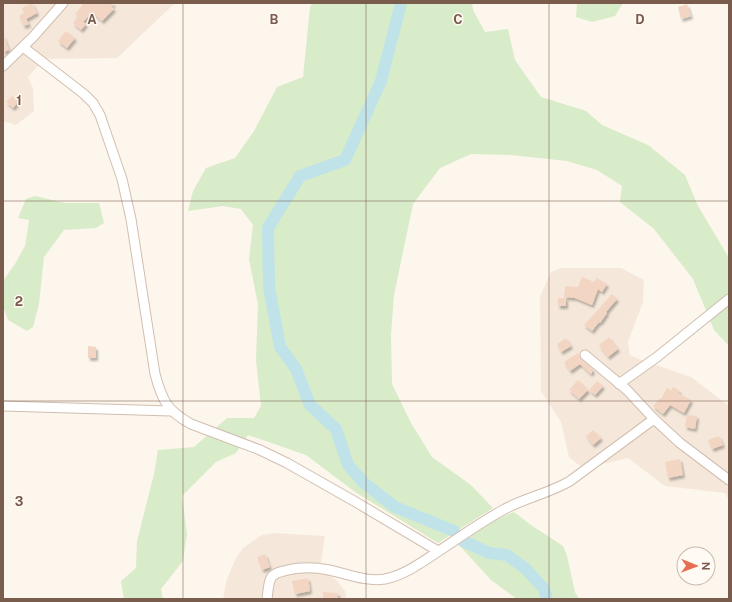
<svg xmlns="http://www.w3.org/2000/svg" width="732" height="602" font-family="'Public Sans',sans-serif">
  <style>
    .residential { fill: #f5e8da }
    .green { fill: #d8ecc9 }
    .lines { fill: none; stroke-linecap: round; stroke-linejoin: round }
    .river { stroke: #bfe3e8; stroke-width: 12 }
    .building { fill: #f3d5c3; filter: url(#shadow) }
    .minor-casing { stroke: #d1beb0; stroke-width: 11 }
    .minor { stroke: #fff; stroke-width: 9 }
    .grid { fill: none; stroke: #7a5c4d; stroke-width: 1; stroke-opacity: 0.55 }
    .grid-label { font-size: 13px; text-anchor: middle; font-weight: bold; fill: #7a5c4d; stroke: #fffaf3; stroke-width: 3; stroke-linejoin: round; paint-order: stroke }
  </style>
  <defs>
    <filter id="shadow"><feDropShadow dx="2" dy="3" stdDeviation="1" flood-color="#0004"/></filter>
  </defs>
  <rect width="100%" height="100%" fill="#fdf6ec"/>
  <!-- residential -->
  <g class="residential">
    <polygon points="3,3 175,3 117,58 44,59 28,77 33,88 34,111 16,125 3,121"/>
    <polygon points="561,268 621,268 644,280 643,302 628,342 630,355 641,360 691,377 729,406 729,500 725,493 665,486 628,458 590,467 579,465 569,457 561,422 541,391 540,297 551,272"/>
    <polygon points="274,533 325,536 320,568 337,581 345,591 346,599 223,599 226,582 236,558 243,548 262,535"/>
  </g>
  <!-- green -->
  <g class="green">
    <polygon points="312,3 472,3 473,10 485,32 508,29 515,60 541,97 586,111 602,125 648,145 685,175 698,206 729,258 729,346 714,330 693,279 654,229 620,202 622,186 597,170 567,161 511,155 471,154 440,168 413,204 394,295 391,335 392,384 411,423 432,457 471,485 493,508 438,543 355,492 306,455 248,435 236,453 216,462 182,496 187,534 183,561 161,589 163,599 124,599 121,581 136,568 137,541 154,474 158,450 194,447 227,418 254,418 261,406 256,360 258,305 249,259 253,225 241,209 223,206 188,211 193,191 206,168 235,158 254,131 277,87 303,77 310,7"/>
    <polygon points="577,3 623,3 615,16 592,22 576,17"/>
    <polygon points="35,196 65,203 99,203 104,223 96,228 64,230 44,257 39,304 33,327 27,331 8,320 3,306 3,281 15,264 25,246 29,220 18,218 26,199"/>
    <polygon points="514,512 531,525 563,546 567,556 575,592 579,599 517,599 491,580 459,545 490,522"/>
  </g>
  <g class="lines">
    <!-- river -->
    <g class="river">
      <polyline points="401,3 381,81 345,160 300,176 268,228 269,287 280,347 296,369 310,405 336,429 348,465 364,483 395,507 454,531"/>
      <polyline points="463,541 489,553 507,555 526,569 544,589 547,599"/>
    </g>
  </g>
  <!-- building -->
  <g class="building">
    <polygon points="32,3 37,13 26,19 29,24 24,26 19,16 24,13 22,8"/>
    <polygon points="84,3 114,3 111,6 114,9 102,21 92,12 83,22 86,24 81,30 73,23 78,16 75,14"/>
    <polygon points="687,4 691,16 681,19 678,7"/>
    <polygon points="66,31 75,38 67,48 58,41"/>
    <polygon points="3,35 9,50 3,52"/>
    <polygon points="12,96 18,102 13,108 6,102"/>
    <polygon points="582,277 594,282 597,278 607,284 602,292 598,289 592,305 575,298 564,297 565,286 578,287"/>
    <polygon points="612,294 617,299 606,312 607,313 600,323 599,322 592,331 584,325"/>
    <rect x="558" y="298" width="8" height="8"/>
    <polygon points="609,337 618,349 608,357 599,345"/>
    <polygon points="566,338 571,346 561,352 557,344"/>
    <polygon points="88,346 96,347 96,358 88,358"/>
    <polygon points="578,353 581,359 593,370 591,374 580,364 570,371 564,362"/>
    <polygon points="578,380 588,390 579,399 569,390"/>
    <polygon points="597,381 603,386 595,395 589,390"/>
    <polygon points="673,387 680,391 678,393 691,400 684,413 670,405 663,414 653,406 660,398 661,399 667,388 671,391"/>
    <polygon points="687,415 697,416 695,429 685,427"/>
    <polygon points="593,430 601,438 593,445 586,436"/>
    <polygon points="719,436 723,445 712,449 708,440"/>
    <polygon points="680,459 683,475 668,478 665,462"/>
    <polygon points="265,554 270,567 262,570 257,557"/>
    <polygon points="308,578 310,591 295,594 292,581"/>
    <polygon points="323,592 338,593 338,599 323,599"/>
  </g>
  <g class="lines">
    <!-- minor casing -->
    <g class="minor-casing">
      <g id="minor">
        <path d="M23,47L84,94L93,103L100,115L122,179L131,219L155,374C162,400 167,411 191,424L260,450L287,463L354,501L438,551"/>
        <polyline points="3,66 33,37 63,3"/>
        <polyline points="585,355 627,390 654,419 680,443 729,480"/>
        <polyline points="619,384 657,357 729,299"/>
        <polyline points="3,406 171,411"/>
        <path d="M267,599C268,592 268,584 271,578C273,574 279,572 284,571C298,567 314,567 329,570C348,574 366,582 385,579C405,575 422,562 439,551C460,537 481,522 503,510C524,498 548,494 570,481L654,419"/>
      </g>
    </g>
    <!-- minor -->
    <use href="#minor" class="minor"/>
  </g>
  <!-- grid -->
  <path class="grid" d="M183,3V599M366,3V599M549,3V599M3,201H729M3,401H729"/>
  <g class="grid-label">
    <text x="92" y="24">A</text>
    <text x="274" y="24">B</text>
    <text x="458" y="24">C</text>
    <text x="640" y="24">D</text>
    <text x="19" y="105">1</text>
    <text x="19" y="306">2</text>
    <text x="19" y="506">3</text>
  </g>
  <!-- border -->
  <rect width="732" height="602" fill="none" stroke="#7a5c4d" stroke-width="8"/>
  <!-- north arrow -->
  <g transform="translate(696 566) rotate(91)"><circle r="19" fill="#fffaf3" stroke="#cabbb1"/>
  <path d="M0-3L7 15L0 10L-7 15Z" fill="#e76f51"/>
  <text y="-6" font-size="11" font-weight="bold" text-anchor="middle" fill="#7a5c4d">N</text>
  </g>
</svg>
